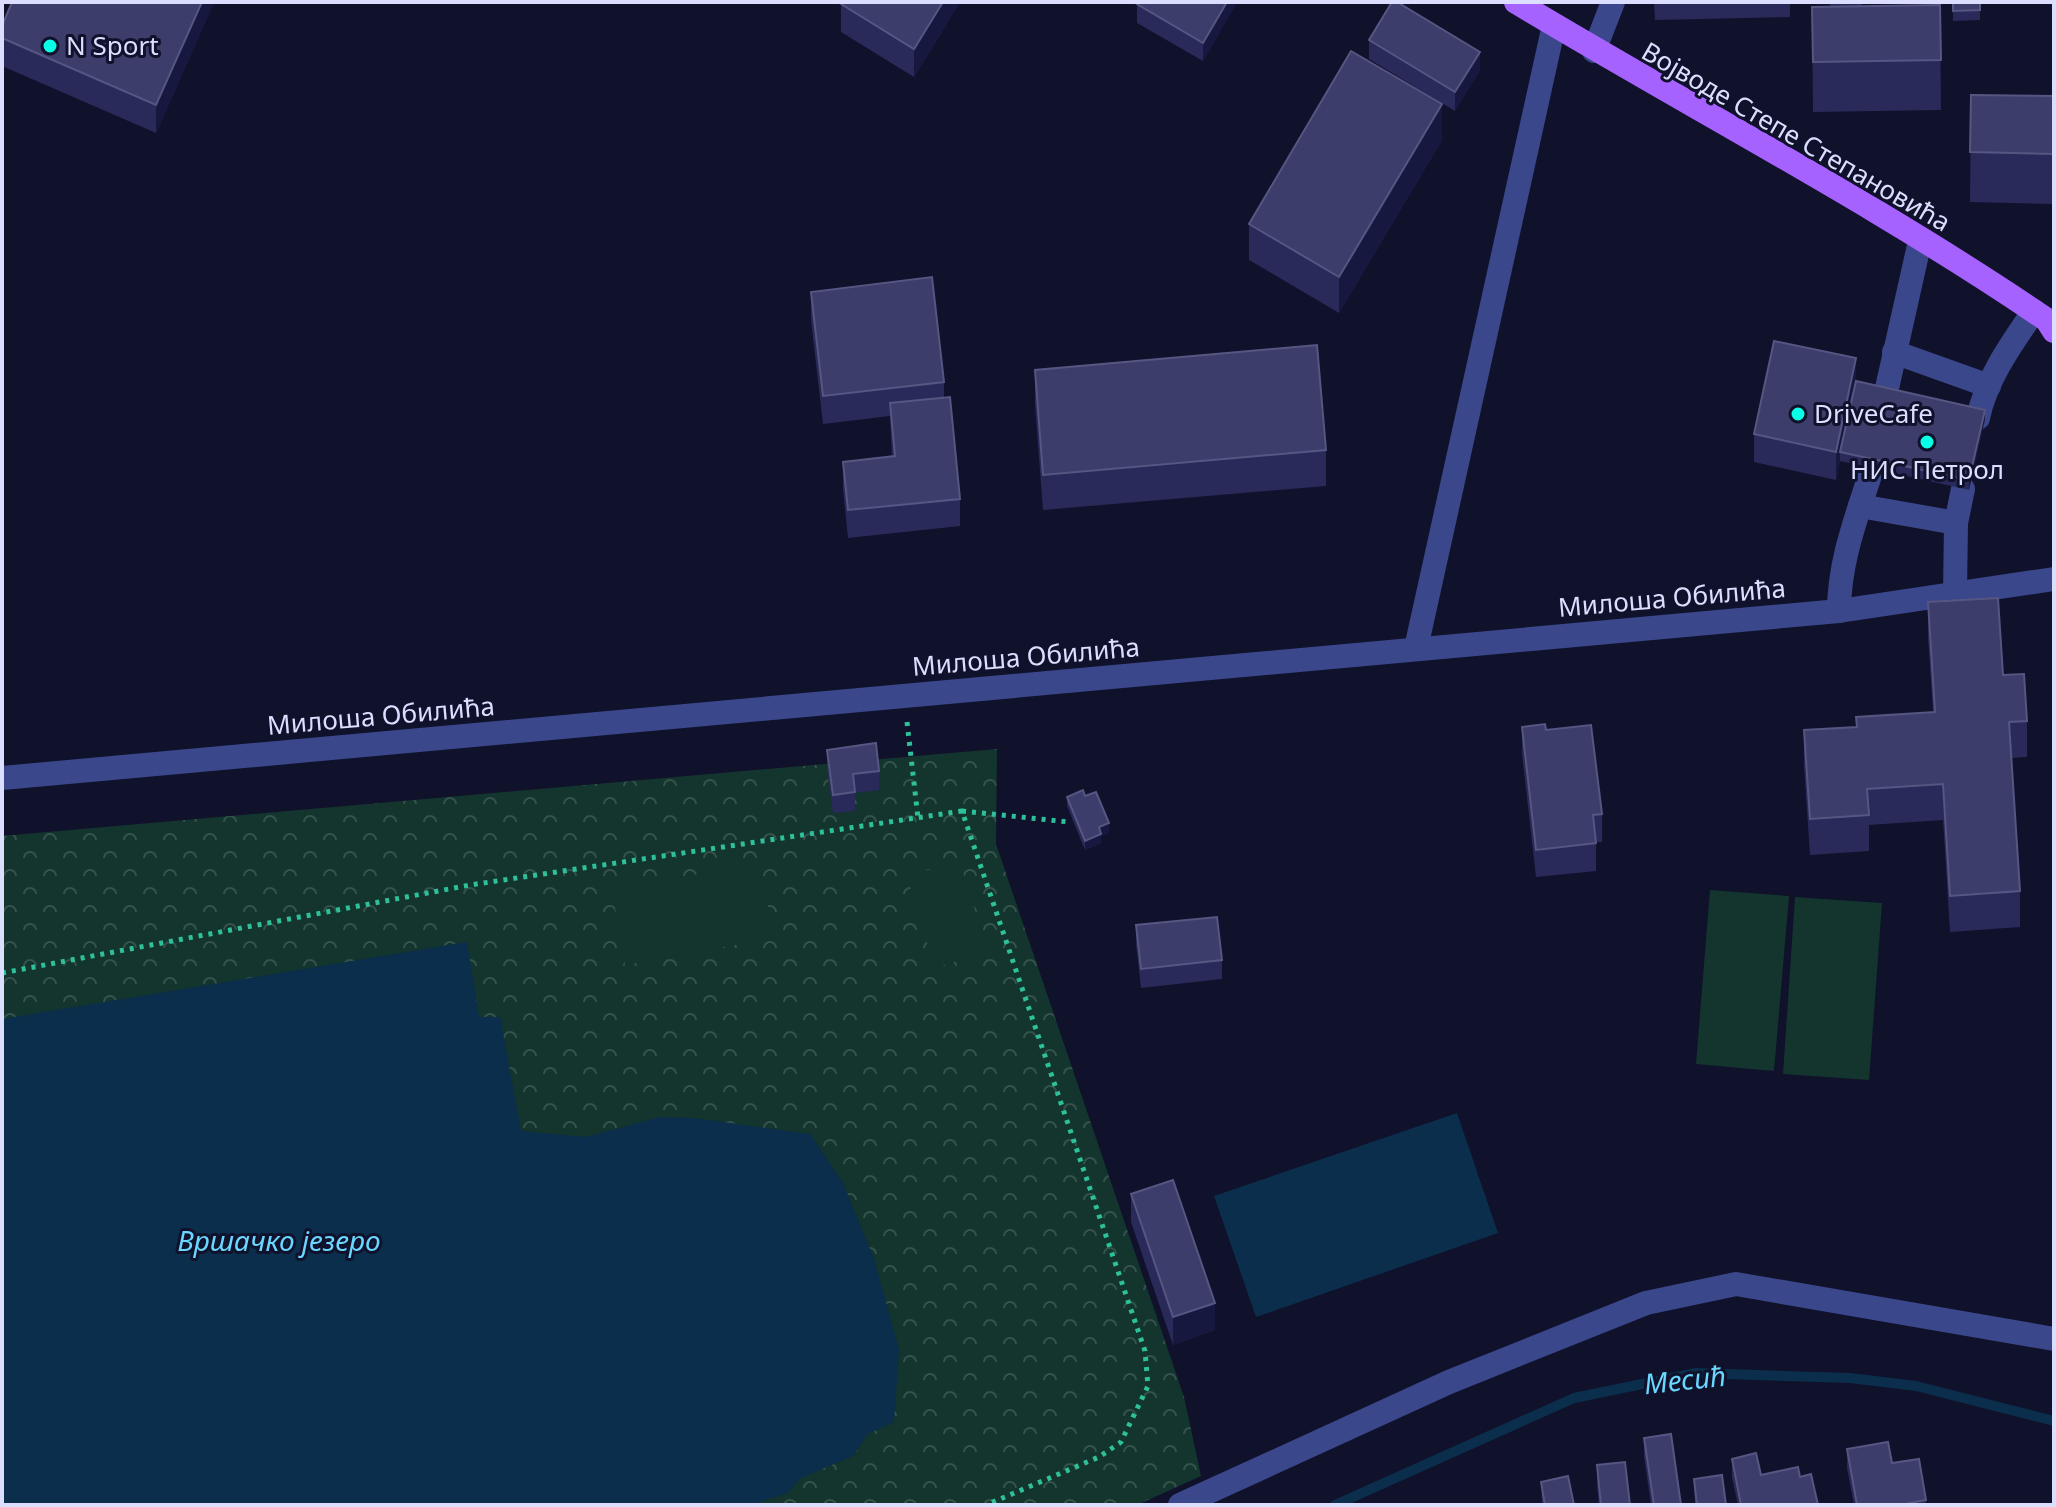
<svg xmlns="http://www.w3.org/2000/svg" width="2056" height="1507" font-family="'Noto Sans',sans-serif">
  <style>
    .park { fill: url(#park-crowns) }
    .pitch { fill: #13352d }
    .water { fill: #0a2e4b }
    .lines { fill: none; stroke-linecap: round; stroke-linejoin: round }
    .stream { stroke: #0a2e4b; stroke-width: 10 }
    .path { stroke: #2ec09a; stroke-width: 5; stroke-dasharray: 4 6; stroke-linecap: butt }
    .minor { stroke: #3a478b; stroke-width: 24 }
    .major { stroke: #a562ff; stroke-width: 24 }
    .wall { fill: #292a59 }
    .shaded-wall { fill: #17183f }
    .building { fill: #3c3d6b; stroke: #555682; stroke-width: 2 }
    .poi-dot { fill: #07ffe7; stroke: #10112b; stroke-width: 3 }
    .labels { text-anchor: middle; stroke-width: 6; stroke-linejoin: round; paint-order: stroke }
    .poi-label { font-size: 26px; fill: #dbdeff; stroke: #10112b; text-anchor: start }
    .street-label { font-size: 26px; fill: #dbdeff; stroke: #10112b }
    .water-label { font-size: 28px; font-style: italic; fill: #69d7ff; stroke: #10112b }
  </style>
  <defs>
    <pattern id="park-crowns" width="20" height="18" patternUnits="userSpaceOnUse" patternTransform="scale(2)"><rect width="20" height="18" fill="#13352d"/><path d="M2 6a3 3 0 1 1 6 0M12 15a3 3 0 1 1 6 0" fill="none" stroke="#35524c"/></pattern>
  </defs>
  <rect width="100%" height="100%" fill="#10112b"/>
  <!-- park -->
  <polygon class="park" points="997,749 996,844 1184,1397 1201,1476 1137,1505 2,1505 2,836"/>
  <!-- pitch -->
  <g class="pitch">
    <polygon points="959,860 988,951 935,968 907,877"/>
    <polygon points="760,863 774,938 625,965 612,890"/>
    <polygon points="1710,890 1789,896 1774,1071 1696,1064"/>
    <polygon points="1795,897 1882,903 1869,1080 1783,1074"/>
  </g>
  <!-- water -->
  <g class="water">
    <polygon points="467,942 479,1017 500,1017 521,1131 586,1137 660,1117 694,1118 810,1134 843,1183 874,1259 899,1349 894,1422 868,1434 853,1456 801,1478 787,1493 751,1505 2,1505 2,1019"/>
    <polygon points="1457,1113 1498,1233 1256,1317 1214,1196"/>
  </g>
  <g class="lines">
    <!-- stream -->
    <polyline class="stream" points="1335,1505 1574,1398 1696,1373 1850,1378 1916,1386 2054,1421"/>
    <!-- path -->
    <g class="path">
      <polyline points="907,722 918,818"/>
      <polyline points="962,811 1069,822"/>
      <polyline points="2,973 470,885 962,811 1145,1351 1148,1386 1121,1442 1099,1457 986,1505"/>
    </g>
    <!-- minor -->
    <g class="minor">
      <polyline points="1594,51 1613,2"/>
      <polyline points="1894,352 1989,386"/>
      <polyline points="1885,397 1920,241"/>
      <path d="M1978,418C1986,379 2012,343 2034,311"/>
      <polyline points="1860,506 1956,523"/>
      <polyline points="1955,594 1956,523 1963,489"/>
      <path d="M1839,611C1839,561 1857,516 1872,469"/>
      <polyline points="1416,648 1554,25"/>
      <polyline points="2,778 1839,611 2054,579"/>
      <polyline points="1180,1505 1449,1382 1646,1303 1736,1284 2054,1339"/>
    </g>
    <!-- major -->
    <path class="major" d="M1516,2C1692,108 1877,204 2047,320L2054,331"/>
  </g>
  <!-- wall -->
  <g class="wall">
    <polygon points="12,2 214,2 156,133 2,66 2,26"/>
    <polygon points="960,2 914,77 841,32 841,4"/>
    <polygon points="1237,2 1203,61 1137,23 1137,4"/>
    <polygon points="1654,2 1790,2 1790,17 1655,20"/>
    <polygon points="1830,2 1862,2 1862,6 1940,5 1941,110 1813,112 1812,7 1830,6"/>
    <polygon points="1953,2 1980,2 1980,20 1953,21"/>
    <polygon points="1369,40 1480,70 1455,111 1369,59"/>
    <polygon points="1971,95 2054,96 2054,204 1970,202"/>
    <polygon points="1442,140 1339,313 1249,260 1249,224"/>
    <polygon points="811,292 944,382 944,397 960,499 960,526 848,538 843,489 843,462 892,457 890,416 823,424 811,320"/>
    <polygon points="1035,370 1326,450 1326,486 1043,510 1035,405"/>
    <polygon points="1856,382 1985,419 1969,490 1840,461 1836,480 1754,462 1754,434"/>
    <polygon points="1928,602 2003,675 2027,721 2027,757 2011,758 2020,891 2020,927 1950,932 1943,820 1869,825 1869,851 1810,855 1804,766 1804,730 1856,727 1856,717 1933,712 1928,638"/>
    <polygon points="1522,727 1546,730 1602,814 1602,842 1596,842 1596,871 1536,877 1522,754"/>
    <polygon points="827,750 879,771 879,790 855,793 855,811 833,813 827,769"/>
    <polygon points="1085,796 1109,833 1101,836 1101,843 1085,850 1067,806 1067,797"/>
    <polygon points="1136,925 1222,960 1222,979 1141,988 1136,944"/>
    <polygon points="1131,1194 1215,1330 1173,1345 1131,1222"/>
    <polygon points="1644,1438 1681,1505 1651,1505 1644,1456"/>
    <polygon points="1847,1449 1926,1500 1926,1505 1854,1505 1847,1468"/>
    <polygon points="1732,1459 1761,1475 1818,1505 1738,1505 1732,1478"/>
    <polygon points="1597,1465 1630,1505 1599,1505 1597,1484"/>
    <polygon points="1694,1479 1726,1505 1695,1505"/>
    <polygon points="1541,1482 1574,1505 1542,1505"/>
  </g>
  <!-- shaded-wall -->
  <g class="shaded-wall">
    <polygon points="202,2 214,2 156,133 156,105"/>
    <polygon points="943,2 960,2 914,77 914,49"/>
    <polygon points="1227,2 1237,2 1237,3 1203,61 1203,43"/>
    <polygon points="1480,52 1480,70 1455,111 1455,92"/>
    <polygon points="1442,104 1442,140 1339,313 1339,277"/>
    <polygon points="1856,358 1856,386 1840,452 1840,461 1836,480 1836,452"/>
    <polygon points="1985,410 1985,419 1969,490 1969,480"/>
    <polygon points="1109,823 1109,833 1101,836 1101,843 1085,850 1085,841 1099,827"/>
    <polygon points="1215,1303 1215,1330 1173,1345 1173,1317"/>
  </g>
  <!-- building -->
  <g class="building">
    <polygon points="12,2 202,2 156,105 2,38 2,26"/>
    <polygon points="842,2 943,2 914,49 841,4"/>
    <polygon points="1138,2 1227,2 1203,43 1137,4"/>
    <polygon points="1392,2 1397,2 1480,52 1455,92 1369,40"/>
    <polygon points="1953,2 1980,2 1980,10 1953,11"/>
    <polygon points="1940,5 1941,60 1813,62 1812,7"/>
    <polygon points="1351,51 1442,104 1339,277 1249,224"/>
    <polygon points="1971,95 2054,96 2054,154 1970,152"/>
    <polygon points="932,277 944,382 823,396 811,292"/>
    <polygon points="1774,341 1856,358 1836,452 1754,434"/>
    <polygon points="1317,345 1326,450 1043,475 1035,370"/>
    <polygon points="1856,381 1985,410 1969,480 1840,452"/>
    <polygon points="950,397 960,499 848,510 843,462 895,456 890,403"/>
    <polygon points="1998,598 2003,675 2024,674 2027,721 2009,722 2020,891 1950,896 1943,784 1867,789 1869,815 1810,819 1804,730 1857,727 1856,717 1935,712 1928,602"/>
    <polygon points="1545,724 1546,730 1591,725 1602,814 1593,815 1596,843 1536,850 1522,727"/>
    <polygon points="876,743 879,771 853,774 855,792 833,795 827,750"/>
    <polygon points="1083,790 1085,796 1096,792 1109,823 1099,827 1101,834 1085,841 1067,797"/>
    <polygon points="1217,917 1222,960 1141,969 1136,925"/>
    <polygon points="1173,1180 1215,1303 1173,1317 1131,1194"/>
    <polygon points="1671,1434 1681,1505 1654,1505 1644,1438"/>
    <polygon points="1888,1442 1892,1463 1919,1459 1926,1500 1899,1505 1857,1505 1847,1449"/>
    <polygon points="1756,1453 1761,1475 1798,1467 1800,1477 1811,1474 1818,1505 1741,1505 1732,1459"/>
    <polygon points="1625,1462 1630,1505 1601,1505 1597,1465"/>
    <polygon points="1722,1475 1726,1505 1697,1505 1694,1479"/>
    <polygon points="1568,1476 1574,1505 1545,1505 1541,1482"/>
  </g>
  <!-- markers -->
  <g class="poi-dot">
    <circle cx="50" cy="46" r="8"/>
    <circle cx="1798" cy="414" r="8"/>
    <circle cx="1927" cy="442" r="8"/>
  </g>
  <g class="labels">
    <!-- poi labels -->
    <g class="poi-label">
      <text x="66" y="55">N Sport</text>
      <text x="1814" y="423">DriveCafe</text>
      <text x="1927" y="479" text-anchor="middle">НИС Петрол</text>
    </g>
    <!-- street labels -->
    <g class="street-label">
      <text transform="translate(1796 137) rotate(30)" y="9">Војводе Степе Степановића</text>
      <text transform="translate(1672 598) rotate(-5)" y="9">Милоша Обилића</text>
      <text transform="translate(1026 657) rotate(-5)" y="9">Милоша Обилића</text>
      <text transform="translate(381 716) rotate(-5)" y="9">Милоша Обилића</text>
    </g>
    <!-- water labels -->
    <g class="water-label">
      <text x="279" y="1251">Вршачко језеро</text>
      <text transform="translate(1685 1380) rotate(-6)" y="10">Месић</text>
    </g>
  </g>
  <!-- border -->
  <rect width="2056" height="1507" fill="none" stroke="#dbdeff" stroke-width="8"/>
</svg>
